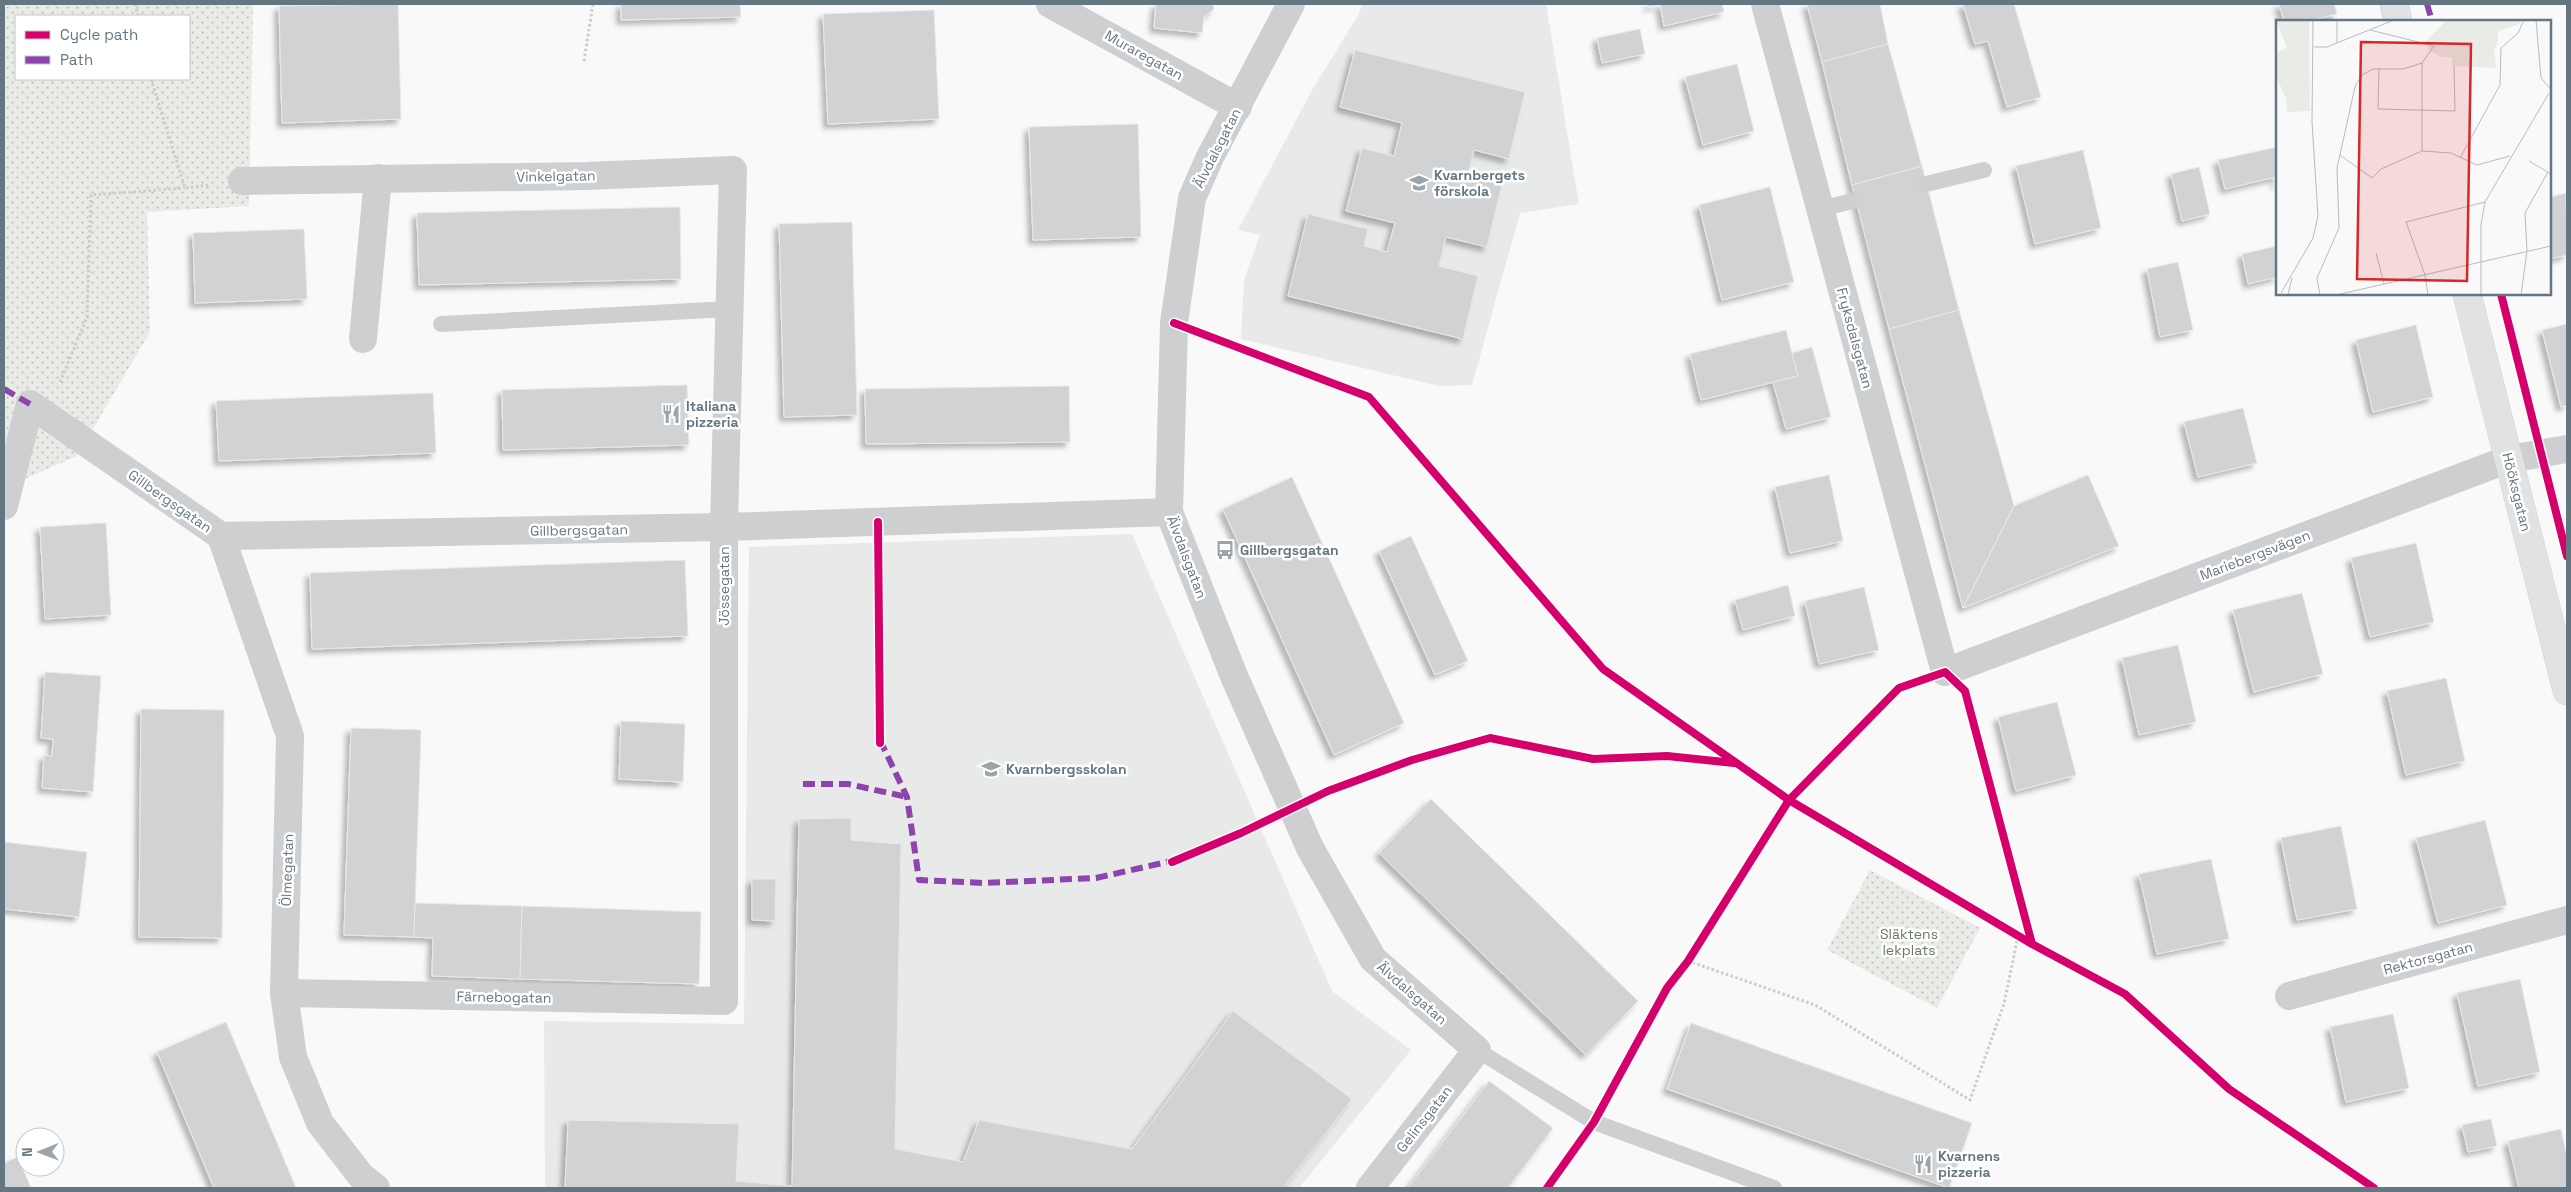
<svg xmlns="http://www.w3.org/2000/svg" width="2571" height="1192" font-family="'Space Grotesk',sans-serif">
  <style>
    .built { fill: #e8e9e9 }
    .park { fill: url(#park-dots); fill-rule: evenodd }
    .building { fill: #d0d2d3; stroke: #e8e8e8; filter: url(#shadow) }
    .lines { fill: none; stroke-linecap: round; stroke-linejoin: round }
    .secondary-casing { stroke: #d5d6d7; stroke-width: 29 }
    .path { stroke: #cbcccd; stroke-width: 3; stroke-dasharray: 2.5 2.5; stroke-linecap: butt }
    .lane { stroke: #cecfd0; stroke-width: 16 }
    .street { stroke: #cecfd0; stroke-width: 28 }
    .secondary { stroke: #e1e2e2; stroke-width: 28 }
    .quiet { stroke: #8e44ad; stroke-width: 6; stroke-dasharray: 12 6; stroke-linecap: butt }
    .cycleway-casing { stroke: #fff; stroke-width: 11 }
    .cycleway { stroke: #d6006c; stroke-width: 8 }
    .labels { text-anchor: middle; stroke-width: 5; stroke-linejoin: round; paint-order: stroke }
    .street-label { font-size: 14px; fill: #657683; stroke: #fff }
    .poi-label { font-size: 14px; font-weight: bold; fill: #657683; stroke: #fff; text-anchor: start }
    .park-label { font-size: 14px; fill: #687a64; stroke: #fff }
    .inset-road { fill: none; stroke: #b5bdc3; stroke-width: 1 }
    .view { fill: #d62828; fill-opacity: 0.15; stroke: #d62828; stroke-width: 2.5 }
    .inset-edge { fill: none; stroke: #657683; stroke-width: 2.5 }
  </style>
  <defs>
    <pattern id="park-dots" width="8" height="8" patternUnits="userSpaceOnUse" patternTransform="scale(1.25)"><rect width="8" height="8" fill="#e8ebe6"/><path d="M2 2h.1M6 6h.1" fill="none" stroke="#c0c3c0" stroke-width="1.8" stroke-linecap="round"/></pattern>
    <filter id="shadow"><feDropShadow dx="-4.5" dy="4.5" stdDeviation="2.5" flood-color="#0004"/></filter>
  </defs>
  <rect width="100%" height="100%" fill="#f9f9f9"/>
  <!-- built -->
  <g class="built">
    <polygon points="1362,4 1546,4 1579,204 1520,213 1472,385 1439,386 1241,339 1244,280 1260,235 1238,230 1312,90 1359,14"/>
    <polygon points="1132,534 1332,991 1411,1050 1299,1188 545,1188 544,1021 744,1024 749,547"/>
  </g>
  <!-- park -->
  <g class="park">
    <path d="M4,4H253L249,206L147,212L150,332L77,456L4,488ZM16,16H189V79H16Z"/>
    <polygon points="1870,870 1980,928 1937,1008 1827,950"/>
  </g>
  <!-- building -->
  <g class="building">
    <polygon points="398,4 401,119 282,123 279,6"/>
    <polygon points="621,4 740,4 741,17 621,20"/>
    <polygon points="1156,4 1213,4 1214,9 1204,17 1202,33 1154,28"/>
    <polygon points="1648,4 1722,4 1724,12 1664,26 1660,4 1649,7"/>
    <polygon points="1807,4 1880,4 1888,44 1822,62"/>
    <polygon points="1963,4 2014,4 2041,97 2007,107 1988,41 1975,44"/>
    <polygon points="2279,4 2334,4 2337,14 2308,21 2284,21"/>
    <polygon points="934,10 939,119 828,124 823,14"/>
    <polygon points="1640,29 1645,54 1602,63 1597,38"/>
    <polygon points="1888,44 1922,166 1852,185 1822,62"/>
    <polygon points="1355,50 1525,92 1509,159 1474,150 1468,175 1502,184 1487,247 1446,237 1439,266 1478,276 1463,339 1288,296 1308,214 1368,229 1364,246 1387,252 1395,223 1346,211 1362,148 1394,156 1402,123 1340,107"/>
    <polygon points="1737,64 1754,131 1703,145 1685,77"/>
    <polygon points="1138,124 1141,237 1033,240 1029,127"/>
    <polygon points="2277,147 2277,187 2275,177 2225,189 2218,160"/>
    <polygon points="2083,150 2101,228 2035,244 2016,166"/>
    <polygon points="1922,166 1959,310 1889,329 1852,185"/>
    <polygon points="2199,167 2210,214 2182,221 2171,174"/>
    <polygon points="1770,187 1794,282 1722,300 1699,205"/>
    <polygon points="2566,193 2567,255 2550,259 2550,197"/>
    <polygon points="680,207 681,279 419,285 417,213"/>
    <polygon points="852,222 857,415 784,417 779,224"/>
    <polygon points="304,229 307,299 195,303 193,233"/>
    <polygon points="2277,246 2277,277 2248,284 2242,254"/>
    <polygon points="2178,262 2193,330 2160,337 2147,269"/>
    <polygon points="1959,310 2014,506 1963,608 1889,329"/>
    <polygon points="2567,324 2567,405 2561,407 2542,330"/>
    <polygon points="2416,325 2433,397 2373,412 2356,340"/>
    <polygon points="1786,330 1798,376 1701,400 1690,354"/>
    <polygon points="1812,347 1831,417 1786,429 1773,382 1798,376 1792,353"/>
    <polygon points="687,385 689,445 503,450 502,390"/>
    <polygon points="1069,386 1070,442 866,444 865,389"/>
    <polygon points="433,393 436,453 219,461 216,401"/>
    <polygon points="2243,408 2257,463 2198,477 2184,422"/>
    <polygon points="1829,475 1843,541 1790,553 1775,487"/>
    <polygon points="2088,475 2119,546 1963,608 2014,506"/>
    <polygon points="1292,477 1404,723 1334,755 1223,509"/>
    <polygon points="106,523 111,615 45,619 40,527"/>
    <polygon points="1411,536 1468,661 1435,675 1379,551"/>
    <polygon points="2416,543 2434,622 2370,637 2351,558"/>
    <polygon points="685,560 688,636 312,649 310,573"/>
    <polygon points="1788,585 1795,616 1743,630 1735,600"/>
    <polygon points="1864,587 1879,650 1819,664 1805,601"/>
    <polygon points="2302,593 2323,674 2254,692 2233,610"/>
    <polygon points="2178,645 2196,722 2139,735 2122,658"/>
    <polygon points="45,672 101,676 93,792 42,788 44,755 52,756 53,739 41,738"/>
    <polygon points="2446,678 2465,761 2406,775 2387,691"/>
    <polygon points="2057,702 2076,775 2016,791 1998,717"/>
    <polygon points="141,709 224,710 222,938 139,937"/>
    <polygon points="621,721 685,724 683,782 619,779"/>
    <polygon points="351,728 421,730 414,937 344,935"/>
    <polygon points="1431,799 1638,1001 1586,1055 1379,853"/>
    <polygon points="851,818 851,840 901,844 895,1149 963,1162 979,1120 1132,1149 1233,1011 1352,1099 1283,1188 565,1188 568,1120 739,1124 736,1181 792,1186 799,819"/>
    <polygon points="2485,820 2507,905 2438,923 2416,838"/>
    <polygon points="2341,826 2357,909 2297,920 2281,838"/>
    <polygon points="4,842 87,852 79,917 4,909"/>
    <polygon points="2211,859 2229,939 2157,954 2139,874"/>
    <polygon points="752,879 776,879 775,921 752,920"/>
    <polygon points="415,903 522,906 520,979 432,976 433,938 414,937"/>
    <polygon points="522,906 701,912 699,984 520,979"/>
    <polygon points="2520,979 2540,1072 2478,1086 2457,993"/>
    <polygon points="2393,1014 2409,1088 2346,1102 2330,1027"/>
    <polygon points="226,1022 296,1188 214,1188 157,1052"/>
    <polygon points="1691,1023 1972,1123 1949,1188 1667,1089"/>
    <polygon points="1489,1081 1553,1128 1508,1188 1408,1188"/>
    <polygon points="2491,1119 2497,1146 2468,1152 2462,1125"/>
    <polygon points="2561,1129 2567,1157 2567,1188 2519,1188 2508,1141"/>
    <polygon points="18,1157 31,1188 4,1188 4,1163"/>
  </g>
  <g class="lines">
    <!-- secondary casing -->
    <g class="secondary-casing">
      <g id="secondary">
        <polyline points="2394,4 2398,21"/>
        <polyline points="2467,294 2567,691"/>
      </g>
    </g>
    <!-- path -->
    <g class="path">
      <polyline points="135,4 138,16"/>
      <polyline points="584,61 593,4"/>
      <polyline points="151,79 185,188 209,185"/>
      <polyline points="60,382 87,317 91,195 185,188"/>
      <polyline points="1688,961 1815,1005 1970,1100 2004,1004 2018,936"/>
    </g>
    <!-- lane -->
    <g class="lane">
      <polyline points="1926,184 1984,170"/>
      <polyline points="1821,209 1856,200"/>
      <polyline points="441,324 730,309"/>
      <polyline points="1477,1050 1594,1122 1774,1188"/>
    </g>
    <!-- street -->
    <g class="street">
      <polyline points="1050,4 1238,107"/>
      <polyline points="1291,4 1210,157 1192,198 1174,323 1169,512 1234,676 1310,848 1373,959 1477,1050 1370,1188"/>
      <polyline points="1765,4 1945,672 2509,459 2567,449"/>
      <polyline points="242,181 586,176 733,170 724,527 724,1001 284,993"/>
      <polyline points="363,339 378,178"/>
      <polyline points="4,506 30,404 221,536 724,527 1169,512"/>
      <polyline points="221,536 290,736 284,993 293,1057 320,1123 361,1176 376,1188"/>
      <polyline points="2289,996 2567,920"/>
    </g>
    <!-- secondary -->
    <use href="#secondary" class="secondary"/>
    <!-- quiet -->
    <g class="quiet">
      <polyline points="2427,4 2432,21"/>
      <polyline points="4,389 30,404"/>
      <polyline points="880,740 907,797 919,880 984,883 1096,878 1176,860"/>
      <polyline points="803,784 848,784 907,797"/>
    </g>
    <!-- cycleway casing -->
    <g class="cycleway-casing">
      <g id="cycleway">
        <polyline points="2501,294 2567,556"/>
        <polyline points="1174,323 1369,397 1603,669 1789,800 2032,944"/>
        <polyline points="878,522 880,743"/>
        <polyline points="1172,862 1241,833 1328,791 1412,760 1490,738 1593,759 1667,756 1734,763"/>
        <polyline points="1547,1188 1594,1122 1667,988 1688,961 1789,800 1899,688 1945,672 1965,691 2032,944 2125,994 2229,1089 2374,1188"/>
      </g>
    </g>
    <!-- cycleway -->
    <use href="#cycleway" class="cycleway"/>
  </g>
  <!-- icons -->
  <defs>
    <g id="school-bare" transform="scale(1.5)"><path d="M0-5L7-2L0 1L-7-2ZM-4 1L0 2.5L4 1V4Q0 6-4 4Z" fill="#99a4ac" stroke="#fff" stroke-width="2.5" paint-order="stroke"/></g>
    <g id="restaurant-bare" transform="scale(1.5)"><path d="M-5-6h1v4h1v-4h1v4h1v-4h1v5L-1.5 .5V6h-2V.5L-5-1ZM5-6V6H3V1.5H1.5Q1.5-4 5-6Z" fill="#99a4ac" stroke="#fff" stroke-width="2.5" paint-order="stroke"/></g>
    <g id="bus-bare" transform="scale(1.5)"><path d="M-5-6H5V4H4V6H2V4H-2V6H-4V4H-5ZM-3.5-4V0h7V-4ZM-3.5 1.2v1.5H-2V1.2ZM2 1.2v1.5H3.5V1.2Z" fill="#99a4ac" stroke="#fff" stroke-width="2.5" paint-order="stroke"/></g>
  </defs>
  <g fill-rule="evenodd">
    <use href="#school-bare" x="1419" y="183"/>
    <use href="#restaurant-bare" x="671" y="414"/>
    <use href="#bus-bare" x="1225" y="550"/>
    <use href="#school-bare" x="991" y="769"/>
    <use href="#restaurant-bare" x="1923" y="1164"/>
  </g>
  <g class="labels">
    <!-- street labels -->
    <g class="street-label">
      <text transform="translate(1144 55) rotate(29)" y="5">Muraregatan</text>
      <text transform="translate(1217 148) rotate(-63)" y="5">Älvdalsgatan</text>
      <text transform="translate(556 176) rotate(-1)" y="5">Vinkelgatan</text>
      <text transform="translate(1855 338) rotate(75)" y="5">Fryksdalsgatan</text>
      <text transform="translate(2517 492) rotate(76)" y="5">Hööksgatan</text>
      <text transform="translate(170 501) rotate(35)" y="5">Gillbergsgatan</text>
      <text transform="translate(579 530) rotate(-1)" y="5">Gillbergsgatan</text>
      <text transform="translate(2255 555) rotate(-21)" y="5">Mariebergsvägen</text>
      <text transform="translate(1187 557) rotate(69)" y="5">Älvdalsgatan</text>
      <text transform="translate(724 586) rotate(-90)" y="5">Jössegatan</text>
      <text transform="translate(287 870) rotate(-88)" y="5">Ölmegatan</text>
      <text transform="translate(2428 958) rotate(-15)" y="5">Rektorsgatan</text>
      <text transform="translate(1412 993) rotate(41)" y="5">Älvdalsgatan</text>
      <text transform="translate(504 997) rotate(1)" y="5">Färnebogatan</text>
      <text transform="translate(1424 1119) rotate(-52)" y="5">Gelinsgatan</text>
    </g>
    <!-- poi labels -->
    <g class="poi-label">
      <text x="1434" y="180">Kvarnbergets<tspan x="1434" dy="16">förskola</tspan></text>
      <text x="686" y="411">Italiana<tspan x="686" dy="16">pizzeria</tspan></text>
      <text x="1240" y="555">Gillbergsgatan</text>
      <text x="1006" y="774">Kvarnbergsskolan</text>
      <text x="1938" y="1161">Kvarnens<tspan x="1938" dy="16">pizzeria</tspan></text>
    </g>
    <!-- park labels -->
    <g class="park-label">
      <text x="1909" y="939">Släktens<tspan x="1909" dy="16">lekplats</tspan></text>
    </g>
  </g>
  <!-- overview -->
  <g transform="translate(2276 20)">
    <rect width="275" height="275" fill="#f9f9f9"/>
    <path d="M0,0H33L34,91L11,92L10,79L0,56V33L11,28ZM171,0H245L243,4L222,11V23L218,29L220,48L176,46V37H165L153,30L150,21Z" fill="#e8ebe6"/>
    <path class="inset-road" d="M260,0L265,58L274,68M94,10L158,26L146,43V131M61,23V0M38,27H51L118,0M103,48L102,89L179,91L178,46M64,135L96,158L105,149L146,131L175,133L201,145L234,136M184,138L224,65L225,28L242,13L248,0M253,141L275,154M100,233L108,264M5,273L37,218L42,196L36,102L37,0M12,275L16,258M44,275L41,258L63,208L61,148L79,67L86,55L97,49H127L146,43M60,275L275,226M152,275L149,255L130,202L209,182M205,275V205L209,182L273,73M245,275L251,231L249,193L272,152"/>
    <path class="view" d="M85,22L195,24L191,261L81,259Z"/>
    <rect width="275" height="275" class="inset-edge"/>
  </g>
  <!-- border -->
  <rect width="2571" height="1192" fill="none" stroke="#657683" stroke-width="10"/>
  <!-- legend -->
  <rect x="15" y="15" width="175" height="65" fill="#ffffff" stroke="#c1c8cd"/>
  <rect x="25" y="31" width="25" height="8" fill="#d6006c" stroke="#c1c8cd"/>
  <text x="60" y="40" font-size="15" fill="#657683">Cycle path</text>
  <rect x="25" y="56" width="25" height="8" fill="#8e44ad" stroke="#c1c8cd"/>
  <text x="60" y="65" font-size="15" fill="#657683">Path</text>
  <!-- north arrow -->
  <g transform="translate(40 1152) rotate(269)"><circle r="24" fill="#ffffff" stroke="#c1c8cd"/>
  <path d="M0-4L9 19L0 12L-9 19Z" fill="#99a4ac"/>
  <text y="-8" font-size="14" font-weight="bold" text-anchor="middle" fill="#657683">N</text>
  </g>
</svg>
